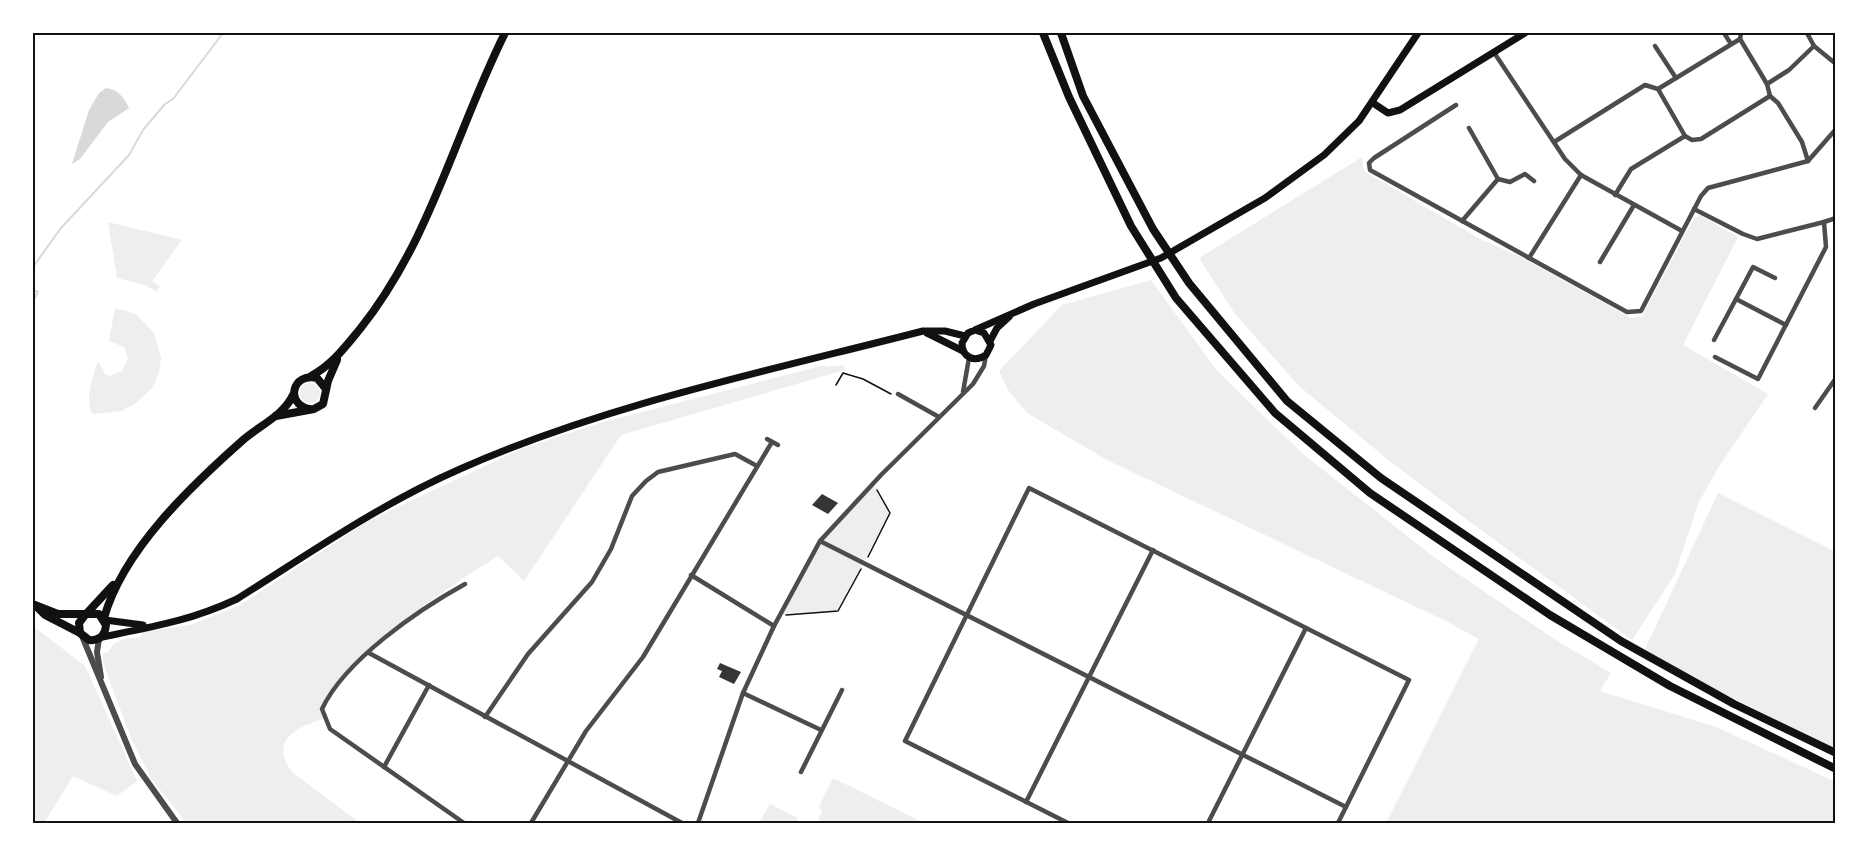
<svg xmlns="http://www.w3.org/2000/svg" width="1869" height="856" font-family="'Crimson Pro',serif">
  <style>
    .green { fill: #eee }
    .water { fill: #d9d9d9 }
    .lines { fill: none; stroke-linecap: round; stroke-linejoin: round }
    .stream { stroke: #d9d9d9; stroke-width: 2 }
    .building { fill: #353535 }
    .path { stroke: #111; stroke-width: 1.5 }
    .minor { stroke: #4c4c4c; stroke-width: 4.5 }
    .tertiary { stroke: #4c4c4c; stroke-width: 6 }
    .secondary { stroke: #111; stroke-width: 7 }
    .primary { stroke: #111; stroke-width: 8 }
    .trunk { stroke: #111; stroke-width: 8 }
    .neatline { fill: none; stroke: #111; stroke-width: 2 }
  </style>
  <rect width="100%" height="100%" fill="#fff"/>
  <!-- green -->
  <g class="green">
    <polygon points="1362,157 1364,171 1480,239 1521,257 1631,318 1642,316 1694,218 1701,216 1738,237 1683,345 1768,394 1718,468 1698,504 1675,574 1632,640 1466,519 1387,459 1299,386 1235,314 1199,258"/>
    <polygon points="108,222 182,240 152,281 160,286 157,292 145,285 117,278"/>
    <polygon points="1151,280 1217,371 1303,454 1435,558 1554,639 1611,673 1600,691 1716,727 1836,782 1836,823 1386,823 1479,639 1446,621 1107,460 1027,413 1008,390 999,371 1062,305"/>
    <path d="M115,308L136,314L154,333L161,358L159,373L153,387L135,404L121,411L93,414C84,403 93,374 98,361L105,374L110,376L122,371L128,359L124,347L109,341Z"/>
    <path d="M825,365V367L844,365L845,370L621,435L524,581L498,556C446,588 348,654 322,709L326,718C298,727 268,739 292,772L360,823H187L152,780L131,738L103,663V653L108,652L114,644L124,639L141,637L142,632L190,625L240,605L370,520L521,449L603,422Z"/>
    <circle cx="310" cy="393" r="10"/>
    <polygon points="873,484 890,513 838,611 780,615 820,541"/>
    <polygon points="1718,493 1836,552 1836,749 1701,682 1645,649"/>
    <polygon points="33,626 85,666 137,781 117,796 73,776 44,823 33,823"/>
    <polygon points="833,778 924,823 825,823 818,819 822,812 819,807"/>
    <polygon points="770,804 798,818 796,823 759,823"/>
  </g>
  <!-- water -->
  <path class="water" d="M106,88C117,89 124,97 129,108L108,122L80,159L72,164L89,110L99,93Z"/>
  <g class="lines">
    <!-- stream -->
    <g class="stream">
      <polyline points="33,267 61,228 129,155 143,130 165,104 173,99 223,33"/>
      <polyline points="33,290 38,292 33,301"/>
    </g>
  </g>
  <!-- building -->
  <g class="building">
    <polygon points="822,494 838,503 828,514 812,505"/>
    <polygon points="720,663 741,672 734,684 719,677 722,671 717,669"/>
  </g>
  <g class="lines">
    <!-- path -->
    <g class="path">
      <polyline points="836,385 843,373 863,379 891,394"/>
      <polyline points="868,557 890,513 877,490"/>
      <polyline points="786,615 838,611 861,569"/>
    </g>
    <!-- minor -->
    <g class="minor">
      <polyline points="1724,33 1731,44"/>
      <polyline points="1807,33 1814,46 1836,64"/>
      <polyline points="1740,39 1767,84 1770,96 1778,103 1802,142 1808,161"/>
      <polyline points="1655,46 1676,78"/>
      <polyline points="1495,54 1565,159 1581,175 1682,231"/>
      <polyline points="1767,84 1789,70 1814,46"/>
      <polyline points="1658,89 1685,136 1692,140 1701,139 1770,96"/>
      <polyline points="1456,105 1374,158 1369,163 1370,170 1627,312 1641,311 1701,196 1708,188 1808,161 1836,129"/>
      <polyline points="1469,128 1498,179 1510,182 1525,174 1534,181"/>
      <polyline points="1554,142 1645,85 1658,89 1740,39 1741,33"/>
      <polyline points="1615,195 1631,169 1685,136"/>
      <polyline points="1694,209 1743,234 1757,239 1824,222"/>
      <polyline points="1462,221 1498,179"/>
      <polyline points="1529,258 1581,175"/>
      <polyline points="1600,262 1634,205"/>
      <polyline points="1775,278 1753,267 1736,299 1786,325"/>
      <polyline points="1714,340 1736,299"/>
      <polyline points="1715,357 1758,379 1826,247 1824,222 1836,218"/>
      <polyline points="963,392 969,358"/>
      <polyline points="898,394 939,417"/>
      <polyline points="1815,408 1836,378"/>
      <polyline points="767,439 778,445"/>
      <polyline points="820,541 1346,807"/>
      <polyline points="691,575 774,626"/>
      <polyline points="369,653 682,823"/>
      <polyline points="743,693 821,730"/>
      <polyline points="485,717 528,654 592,582 611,549 632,496 646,481 658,472 735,454 757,466"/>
      <polyline points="384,767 429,685"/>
      <polyline points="801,772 842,690"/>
      <polyline points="1026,802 1153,550"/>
      <path d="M464,823L330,729L322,709C345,660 418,610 465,584"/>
      <polyline points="531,823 586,731 643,657 772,442"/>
      <polyline points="698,823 743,693 774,626 820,541 881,475 973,384 984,366 986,355"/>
      <polyline points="1068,823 905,741 1029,488 1409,680 1338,823"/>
      <polyline points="1208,823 1306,628"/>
    </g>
    <!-- tertiary -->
    <g class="tertiary">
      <polyline points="82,636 135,764 177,823"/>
      <polyline points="99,639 97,652 101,677"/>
    </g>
    <!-- secondary -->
    <g class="secondary">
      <polyline points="1373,103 1388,113 1400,110 1525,33"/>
      <path d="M975,330L984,333L991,345L986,355C974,363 962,357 962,343L968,333L1034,304L1161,258L1265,198L1324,155L1359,121L1418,33"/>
      <polyline points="927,333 963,351"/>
      <polyline points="990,341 997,328 1009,317"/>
      <polyline points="105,620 143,625"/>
      <path d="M102,637C152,627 190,621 237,599C310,553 380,504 460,469C607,404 768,371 923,331H945L965,336"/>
    </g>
    <!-- primary -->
    <g class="primary">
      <path d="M311,376C332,365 345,347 360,329C431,240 455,133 505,33"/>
      <path d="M309,409C285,404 292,372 317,378L326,389"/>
      <polyline points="276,416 314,409 323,404 328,381 337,360"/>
      <path d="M35,605L58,614H99L106,625C105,636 99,641 89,640L80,633L79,623L85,615"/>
      <polyline points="36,606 45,615 80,633"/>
      <polyline points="87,613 113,585"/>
      <path d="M104,618C123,550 191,486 243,440C259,426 284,415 293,395"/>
    </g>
    <!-- trunk -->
    <g class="trunk">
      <polyline points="1043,33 1069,97 1131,226 1176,298 1275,413 1370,493 1550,615 1670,686 1836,769"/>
      <polyline points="1061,33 1083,96 1153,229 1189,283 1287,401 1381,478 1621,641 1734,704 1836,753"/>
    </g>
  </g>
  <!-- border -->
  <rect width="1869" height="856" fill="none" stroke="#ffffff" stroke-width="69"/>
  <rect x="34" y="34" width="1800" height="788" class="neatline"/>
</svg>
